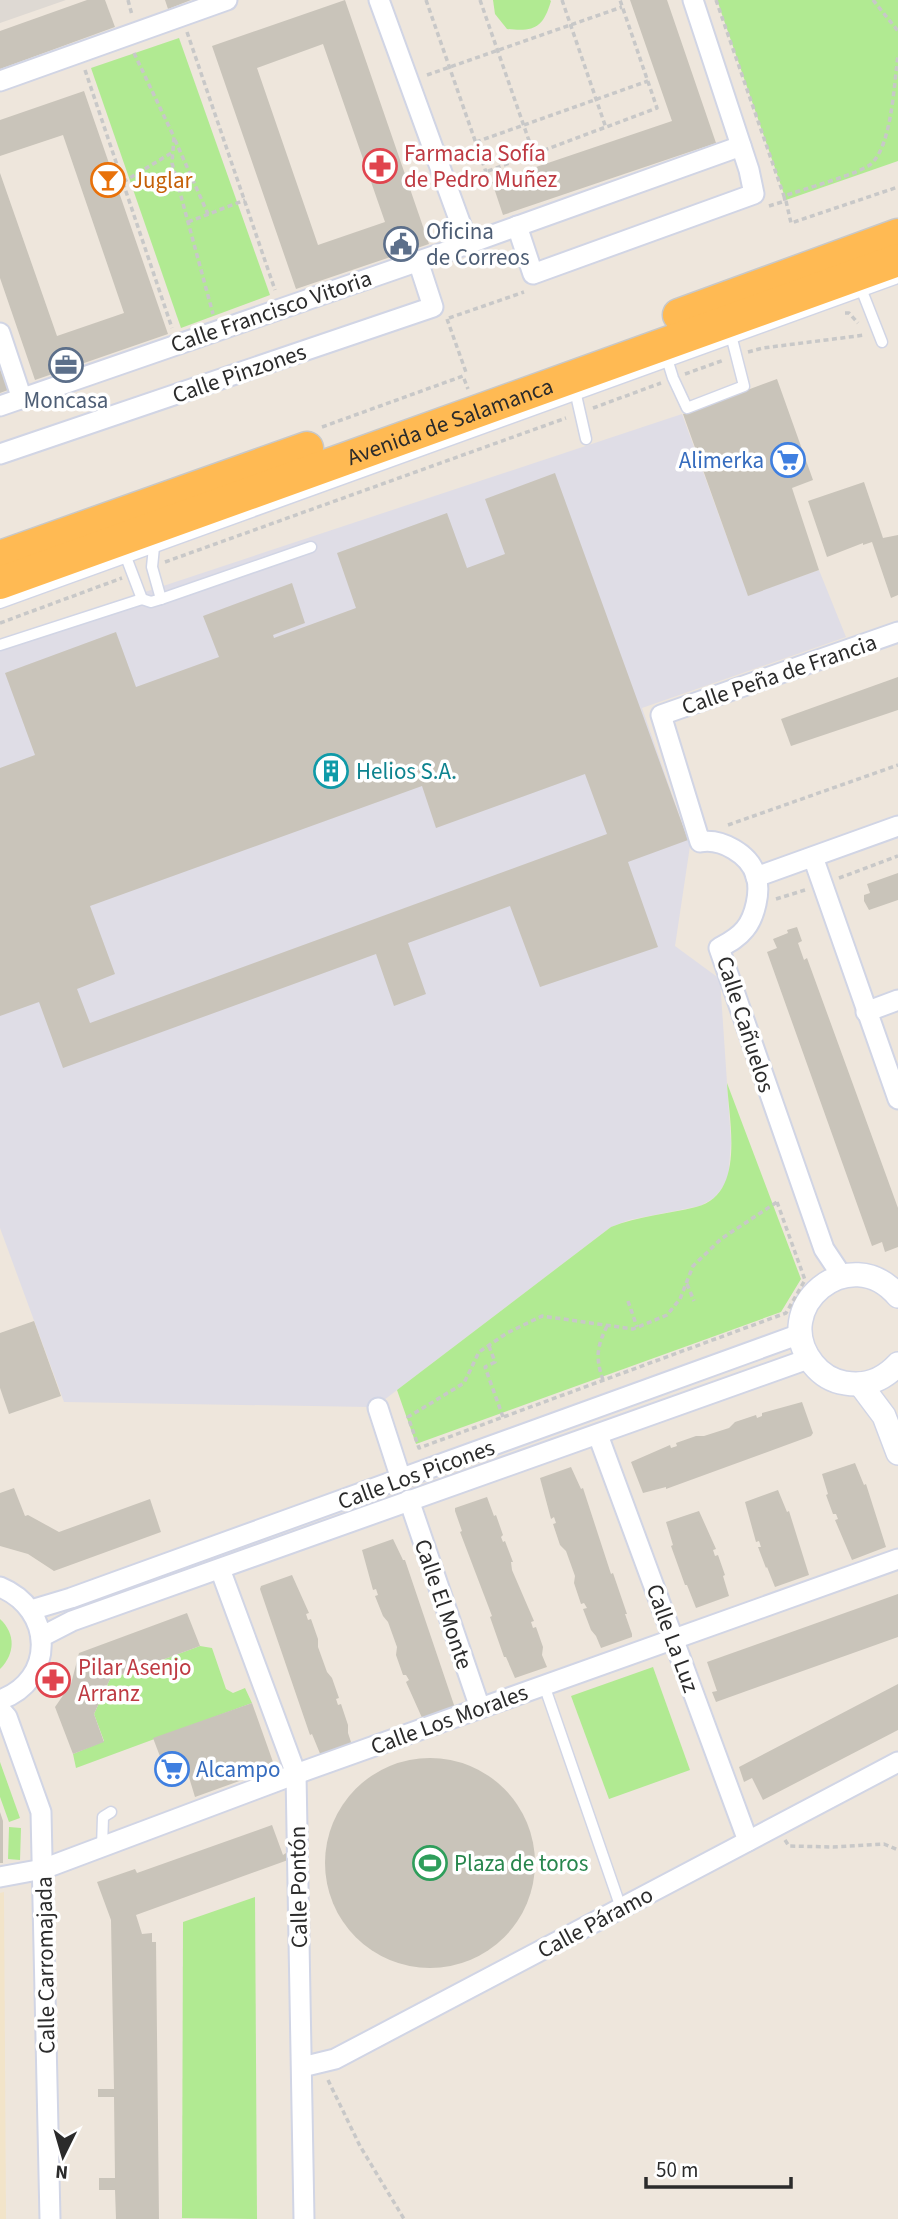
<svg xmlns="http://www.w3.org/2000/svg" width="898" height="2219" font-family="'Source Sans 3',sans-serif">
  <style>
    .industrial { fill: #dfdde6 }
    .education { fill: #f2e4c9 }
    .green { fill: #b1ea92 }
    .plaza { fill: #ded9d3 }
    .building { fill: #c9c4ba; fill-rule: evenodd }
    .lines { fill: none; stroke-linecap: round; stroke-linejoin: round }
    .service-casing { stroke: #d1d5e5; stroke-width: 13 }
    .minor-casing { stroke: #d1d5e5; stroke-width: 23 }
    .tertiary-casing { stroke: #d1d5e5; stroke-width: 26 }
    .trunk-casing { stroke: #c8c8c8; stroke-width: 35 }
    .path { stroke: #c8c8c8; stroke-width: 3.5; stroke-dasharray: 5 3.5; stroke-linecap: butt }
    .service { stroke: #fff; stroke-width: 10 }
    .minor { stroke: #fff; stroke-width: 19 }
    .tertiary { stroke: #fff; stroke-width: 23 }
    .trunk { stroke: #ffba53; stroke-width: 32 }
    .labels { text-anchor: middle; stroke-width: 7; stroke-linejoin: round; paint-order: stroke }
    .health-label { font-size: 23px; fill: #be3a42; stroke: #fff; text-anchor: start }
    .food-label { font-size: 23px; fill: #c56008; stroke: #fff; text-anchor: start }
    .service-label { font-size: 23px; fill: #4e5e75; stroke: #fff; text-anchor: start }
    .street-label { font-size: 23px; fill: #2b2b2b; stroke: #fff }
    .shop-label { font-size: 23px; fill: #366cbe; stroke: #fff; text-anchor: end }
    .culture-label { font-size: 23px; fill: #0d838f; stroke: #fff; text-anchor: start }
    .leisure-label { font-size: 23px; fill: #27864d; stroke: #fff; text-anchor: start }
  </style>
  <rect width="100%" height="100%" fill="#eee6dc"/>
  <!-- industrial -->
  <polygon class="industrial" points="682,414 748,595 819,570 846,637 642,708 690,846 675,946 720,979 731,1142 728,1180 724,1186 714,1198 700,1206 629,1220 611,1227 384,1400 369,1407 64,1402 0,1228 0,640"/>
  <!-- education -->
  <polygon class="education" points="4,1892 6,2219 0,2219 0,1893"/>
  <!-- green -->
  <g class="green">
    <path d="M493,0H550L551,1C543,28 534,32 507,29L495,14Z"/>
    <polygon points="717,0 898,0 898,161 786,200"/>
    <polygon points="179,38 270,295 181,328 91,68"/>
    <path d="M727,1083L801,1279L781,1312L416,1444L397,1390L611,1227C638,1216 668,1214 696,1207C746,1195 729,1121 727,1083Z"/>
    <path d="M0,1619C16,1634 15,1654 0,1669Z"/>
    <polygon points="200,1646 212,1648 226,1689 233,1693 245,1688 252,1703 76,1768 73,1754 104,1741 94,1714 110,1679"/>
    <polygon points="653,1667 690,1770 609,1799 571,1696"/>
    <polygon points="0,1762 20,1818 9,1822 0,1797"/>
    <polygon points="9,1827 21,1828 20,1860 8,1859"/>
    <polygon points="255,1897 257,2219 182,2218 183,1922"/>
  </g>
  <!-- plaza -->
  <polygon class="plaza" points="0,0 66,0 0,23"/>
  <!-- building -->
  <g class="building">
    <polygon points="87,0 105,0 115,27 0,69 0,31"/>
    <polygon points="165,0 191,0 168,9"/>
    <path d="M345,0L429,244L296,289L212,46ZM323,44L385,222L318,245L257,68Z"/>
    <polygon points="630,0 667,0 716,143 503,215 492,182 672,121"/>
    <polygon points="84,91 168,334 35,380 0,278 0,173 57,336 124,313 63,135 0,156 0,120"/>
    <polygon points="0,369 8,390 0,393"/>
    <polygon points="777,379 813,480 792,488 819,570 748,596 683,414"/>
    <path d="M555,473L688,840L628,862L658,947L540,987L510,906L408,943L426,994L394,1006L376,954L63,1068L39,1002L0,1016V768L35,755L5,673L116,632L136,687L219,657L203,616L292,583L305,623L273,635L274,638L356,608L337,553L447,513L467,568L505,554L485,499ZM585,774L607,834L90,1023L77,989L115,974L90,906L422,786L436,828Z"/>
    <polygon points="864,482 883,538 898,535 898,595 891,598 872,542 863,545 863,543 827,557 808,501"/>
    <polygon points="898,677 898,710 791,746 781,719"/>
    <polygon points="898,873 898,900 869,910 864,901 864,895 870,893 867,884"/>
    <polygon points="797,927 802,941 798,943 804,960 807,958 898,1208 898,1247 885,1252 882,1242 872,1246 767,952 777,948 773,939 788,933 787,930"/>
    <polygon points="34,1321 61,1396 9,1414 0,1388 0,1333"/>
    <polygon points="802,1402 813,1433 811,1436 666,1489 666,1487 643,1493 631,1462 670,1445 671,1448 677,1446 676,1443 696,1436 704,1436 729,1428 735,1422 756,1415 757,1418 762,1416 762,1413"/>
    <polygon points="855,1463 864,1485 866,1484 886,1547 852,1560 835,1520 838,1519 836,1514 833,1514 826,1495 828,1494 822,1474"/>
    <polygon points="571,1467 581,1489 583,1488 611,1574 613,1573 627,1614 625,1614 632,1634 632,1637 601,1648 596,1636 591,1630 583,1609 587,1608 584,1603 581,1604 574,1583 575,1576 566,1551 560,1545 553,1524 556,1523 554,1517 551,1519 540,1478"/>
    <polygon points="14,1488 25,1516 28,1515 59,1532 150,1499 161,1532 54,1571 28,1554 0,1546 0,1493"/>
    <polygon points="778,1490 787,1512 789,1511 809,1575 775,1587 767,1567 766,1568 758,1547 761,1547 759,1541 756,1542 745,1502"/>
    <polygon points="487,1497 494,1516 496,1515 503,1535 501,1537 503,1542 505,1541 513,1562 511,1562 512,1570 534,1621 531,1622 533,1628 536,1627 543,1647 542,1655 547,1667 515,1678 506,1657 504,1657 490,1617 492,1616 460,1532 462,1531 455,1511 455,1508"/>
    <polygon points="699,1511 716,1549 713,1550 715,1556 718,1555 725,1575 723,1576 729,1596 696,1608 687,1585 685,1585 671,1546 673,1545 666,1522"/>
    <polygon points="393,1539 403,1560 405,1560 454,1705 454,1709 423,1720 406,1682 409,1680 406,1675 403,1675 396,1655 397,1647 388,1622 383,1616 375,1596 378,1595 376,1589 373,1590 362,1550"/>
    <polygon points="292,1575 309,1613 306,1614 308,1620 311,1619 318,1639 318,1647 327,1672 332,1678 339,1698 336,1699 338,1705 341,1704 348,1725 348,1733 352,1745 321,1756 312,1734 310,1735 260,1589 261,1586"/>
    <polygon points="898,1594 898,1637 716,1702 712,1692 717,1691 707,1662"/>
    <polygon points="187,1613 200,1646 110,1679 94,1714 104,1742 73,1754 55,1707 71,1684 79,1653"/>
    <polygon points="898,1684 898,1730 763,1800 752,1778 744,1782 739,1767"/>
    <polygon points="252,1703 273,1762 270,1770 195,1797 188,1774 169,1780 153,1738"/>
    <circle cx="430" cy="1863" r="105"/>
    <polygon points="0,1812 3,1821 3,1863 0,1863"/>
    <polygon points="272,1825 283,1855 286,1853 288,1860 136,1915 142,1934 152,1933 152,1942 156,1942 159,2219 116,2219 115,2190 99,2190 99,2178 115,2178 114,2097 98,2097 98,2089 114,2089 111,1920 97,1882 135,1869 137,1873"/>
  </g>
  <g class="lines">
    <!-- service casing -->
    <g class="service-casing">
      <g id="service">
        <polyline points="862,291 882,342"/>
        <polyline points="668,362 673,378 687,408 744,386 732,339"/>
        <polyline points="576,395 586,439"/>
        <polyline points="154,547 152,567 161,599"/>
        <polyline points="126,557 142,599"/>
        <polyline points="0,603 895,279 898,276"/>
        <polyline points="0,645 142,599 151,602 161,599 311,547"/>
        <polyline points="544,1685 621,1908"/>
        <polyline points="102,1847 103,1817 111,1812"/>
      </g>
    </g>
    <!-- minor casing -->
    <g class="minor-casing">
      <g id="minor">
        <polyline points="379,0 468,244"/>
        <polyline points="0,81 227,0"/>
        <polyline points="517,226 533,274 754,194 749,170 693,0"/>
        <polyline points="0,333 22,399"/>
        <polyline points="0,406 448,251 741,146"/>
        <polyline points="0,454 433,307 418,261"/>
        <polyline points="813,857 898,1099"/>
        <polyline points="756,877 898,826"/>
        <polyline points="866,1012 898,1000"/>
        <path d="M842,1276L824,1249L719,948C728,943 738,938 745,929C755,917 761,891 756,876C750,854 721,838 700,842L661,715L898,632"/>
        <polyline points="378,1408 401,1479"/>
        <polyline points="598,1435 748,1841"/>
        <polyline points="409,1500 480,1708"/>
        <polyline points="220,1569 296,1774 304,2219"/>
        <path d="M0,1587C54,1609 56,1680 0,1700"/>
        <polyline points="31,1610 71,1598 800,1334"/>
        <polyline points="41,1637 72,1621 808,1359"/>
        <polyline points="0,1709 7,1717 41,1812 50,2219"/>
        <polyline points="0,1877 43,1869 296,1774 898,1559"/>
        <polyline points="302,2067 335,2059 898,1762"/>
      </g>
    </g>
    <!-- tertiary casing -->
    <g class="tertiary-casing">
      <g id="tertiary">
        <path d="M898,1296C850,1239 768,1308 813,1364C821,1374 832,1381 845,1383C866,1387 884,1379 898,1364"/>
        <polyline points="860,1384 884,1416 898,1453"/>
      </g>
    </g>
    <!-- trunk casing -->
    <g class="trunk-casing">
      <g id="trunk">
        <polyline points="679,315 898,235"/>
        <polyline points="0,557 307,448"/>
        <path id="s1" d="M0,583L898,260"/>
      </g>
    </g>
    <!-- path -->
    <g class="path">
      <polyline points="128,0 132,15"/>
      <polyline points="426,0 486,172"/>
      <polyline points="480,0 534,155"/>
      <polyline points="562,0 606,128"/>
      <polyline points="716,0 784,196"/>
      <polyline points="873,0 898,31"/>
      <polyline points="187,32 275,290"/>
      <polyline points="134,53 174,137 172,163 213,314"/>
      <polyline points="85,70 172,328"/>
      <polyline points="427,75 622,7"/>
      <polyline points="175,140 208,214"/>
      <polyline points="476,142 648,81"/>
      <polyline points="464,180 657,108 620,0"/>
      <polyline points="123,182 173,152"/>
      <polyline points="786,201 791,223 898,187"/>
      <path d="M769,206L785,201L784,196C801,190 861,173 871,164C892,145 894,84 898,55"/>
      <polyline points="188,222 245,200"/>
      <polyline points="845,313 849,313 858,323"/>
      <polyline points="449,318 524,292"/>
      <polyline points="447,319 467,375"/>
      <polyline points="748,352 763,348 865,335"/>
      <polyline points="685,374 724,360"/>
      <polyline points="593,408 661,383"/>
      <polyline points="322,427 463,376 468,389"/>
      <polyline points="165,562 566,418"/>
      <polyline points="0,623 122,578"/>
      <polyline points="728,825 898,765"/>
      <polyline points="839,878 898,856"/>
      <polyline points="776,899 805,890"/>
      <polygon points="777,1202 805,1280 786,1313 419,1448 408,1417 464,1383 479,1352 507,1333 542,1316 633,1329 667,1315 680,1299 693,1266 721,1239"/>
      <polyline points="687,1284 694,1301"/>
      <polyline points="628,1301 637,1327"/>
      <polyline points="489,1346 495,1362 485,1367 503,1417"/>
      <path d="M603,1380C595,1357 597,1346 608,1324"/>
      <polyline points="785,1840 789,1846 833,1847 884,1844 898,1850"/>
      <polyline points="328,2080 360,2146 404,2219"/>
    </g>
    <!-- service -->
    <use href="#service" class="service"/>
    <!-- minor -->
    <use href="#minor" class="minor"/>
    <!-- tertiary -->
    <use href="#tertiary" class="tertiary"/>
    <!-- trunk -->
    <use href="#trunk" class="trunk"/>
  </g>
  <!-- icons -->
  <defs>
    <g id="pharmacy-ring" transform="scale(1.75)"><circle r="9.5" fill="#fff" stroke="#e0444e" stroke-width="1.5"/><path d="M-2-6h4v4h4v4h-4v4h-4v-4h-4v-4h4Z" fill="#e0444e"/></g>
    <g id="bar-ring" transform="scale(1.75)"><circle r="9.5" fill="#fff" stroke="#e8710a" stroke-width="1.5"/><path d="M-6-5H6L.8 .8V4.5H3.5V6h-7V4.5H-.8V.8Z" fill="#e8710a"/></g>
    <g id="civic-ring" transform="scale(1.75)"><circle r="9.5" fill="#fff" stroke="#5c6f8a" stroke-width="1.5"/><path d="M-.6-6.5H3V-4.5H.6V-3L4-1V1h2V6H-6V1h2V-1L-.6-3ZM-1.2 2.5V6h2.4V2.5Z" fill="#5c6f8a"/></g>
    <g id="office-ring" transform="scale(1.75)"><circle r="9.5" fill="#fff" stroke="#5c6f8a" stroke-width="1.5"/><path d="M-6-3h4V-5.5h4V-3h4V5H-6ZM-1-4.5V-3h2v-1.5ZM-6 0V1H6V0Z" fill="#5c6f8a"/></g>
    <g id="supermarket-ring" transform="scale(1.75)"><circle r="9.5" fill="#fff" stroke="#3f7fe0" stroke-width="1.5"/><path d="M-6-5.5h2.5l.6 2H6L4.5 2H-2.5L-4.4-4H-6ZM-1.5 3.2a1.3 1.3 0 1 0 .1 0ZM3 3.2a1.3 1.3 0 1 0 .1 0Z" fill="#3f7fe0"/></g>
    <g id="building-ring" transform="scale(1.75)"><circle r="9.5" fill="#fff" stroke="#0f9aa8" stroke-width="1.5"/><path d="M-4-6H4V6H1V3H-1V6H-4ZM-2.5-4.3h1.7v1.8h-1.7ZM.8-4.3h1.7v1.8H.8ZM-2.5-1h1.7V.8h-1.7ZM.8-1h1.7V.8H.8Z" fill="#0f9aa8"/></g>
    <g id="stadium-ring" transform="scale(1.75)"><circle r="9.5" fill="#fff" stroke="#2e9e5b" stroke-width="1.5"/><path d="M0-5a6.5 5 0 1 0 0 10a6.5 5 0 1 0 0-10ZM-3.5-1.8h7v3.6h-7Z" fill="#2e9e5b"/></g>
  </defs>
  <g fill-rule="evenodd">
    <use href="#pharmacy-ring" x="380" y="166"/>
    <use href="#bar-ring" x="108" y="180"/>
    <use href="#civic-ring" x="401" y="244"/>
    <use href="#office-ring" x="66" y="365"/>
    <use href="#supermarket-ring" x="788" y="460"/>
    <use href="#building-ring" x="331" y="771"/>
    <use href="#pharmacy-ring" x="53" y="1680"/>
    <use href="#supermarket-ring" x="172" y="1769"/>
    <use href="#stadium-ring" x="430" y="1863"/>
  </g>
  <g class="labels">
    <!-- health labels -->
    <g class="health-label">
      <text x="404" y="161">Farmacia Sofía<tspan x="404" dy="26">de Pedro Muñez</tspan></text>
      <text x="78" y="1675">Pilar Asenjo<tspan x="78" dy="26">Arranz</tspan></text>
    </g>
    <!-- food labels -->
    <g class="food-label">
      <text x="132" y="188">Juglar</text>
    </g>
    <!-- service labels -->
    <g class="service-label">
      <text x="426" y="239">Oficina<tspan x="426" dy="26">de Correos</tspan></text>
      <text x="66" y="408" text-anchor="middle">Moncasa</text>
    </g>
    <!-- street labels -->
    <g class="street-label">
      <text transform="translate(271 311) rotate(-19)" y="8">Calle Francisco Vitoria</text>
      <text transform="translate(239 373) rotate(-19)" y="8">Calle Pinzones</text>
      <text dy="8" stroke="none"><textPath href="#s1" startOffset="478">Avenida de Salamanca</textPath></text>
      <text transform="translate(779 674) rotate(-19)" y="8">Calle Peña de Francia</text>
      <text transform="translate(746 1024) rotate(72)" y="8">Calle Cañuelos</text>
      <text transform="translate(416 1474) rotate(-20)" y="8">Calle Los Picones</text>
      <text transform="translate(444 1604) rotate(71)" y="8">Calle El Monte</text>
      <text transform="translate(673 1638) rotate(70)" y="8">Calle La Luz</text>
      <text transform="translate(449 1719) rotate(-20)" y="8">Calle Los Morales</text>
      <text transform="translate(298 1887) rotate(-91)" y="8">Calle Pontón</text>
      <text transform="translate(595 1922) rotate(-28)" y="8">Calle Páramo</text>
      <text transform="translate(45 1965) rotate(-91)" y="8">Calle Carromajada</text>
    </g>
    <!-- shop labels -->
    <g class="shop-label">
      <text x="764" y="468">Alimerka</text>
      <text x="196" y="1777" text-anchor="start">Alcampo</text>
    </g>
    <!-- culture labels -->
    <g class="culture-label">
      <text x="356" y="779">Helios S.A.</text>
    </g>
    <!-- leisure labels -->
    <g class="leisure-label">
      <text x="454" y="1871">Plaza de toros</text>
    </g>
  </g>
  <!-- north arrow -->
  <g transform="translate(63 2156) rotate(185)" stroke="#ffffff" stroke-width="5" paint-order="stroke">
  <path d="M0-5L12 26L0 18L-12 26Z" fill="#2b2b2b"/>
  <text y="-10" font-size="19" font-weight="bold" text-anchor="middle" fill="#2b2b2b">N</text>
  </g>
  <!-- scale -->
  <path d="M646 2177v10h145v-10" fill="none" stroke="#2b2b2b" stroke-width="3.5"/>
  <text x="656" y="2177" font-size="21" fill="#2b2b2b" stroke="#ffffff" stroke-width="5" paint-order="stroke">50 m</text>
</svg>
